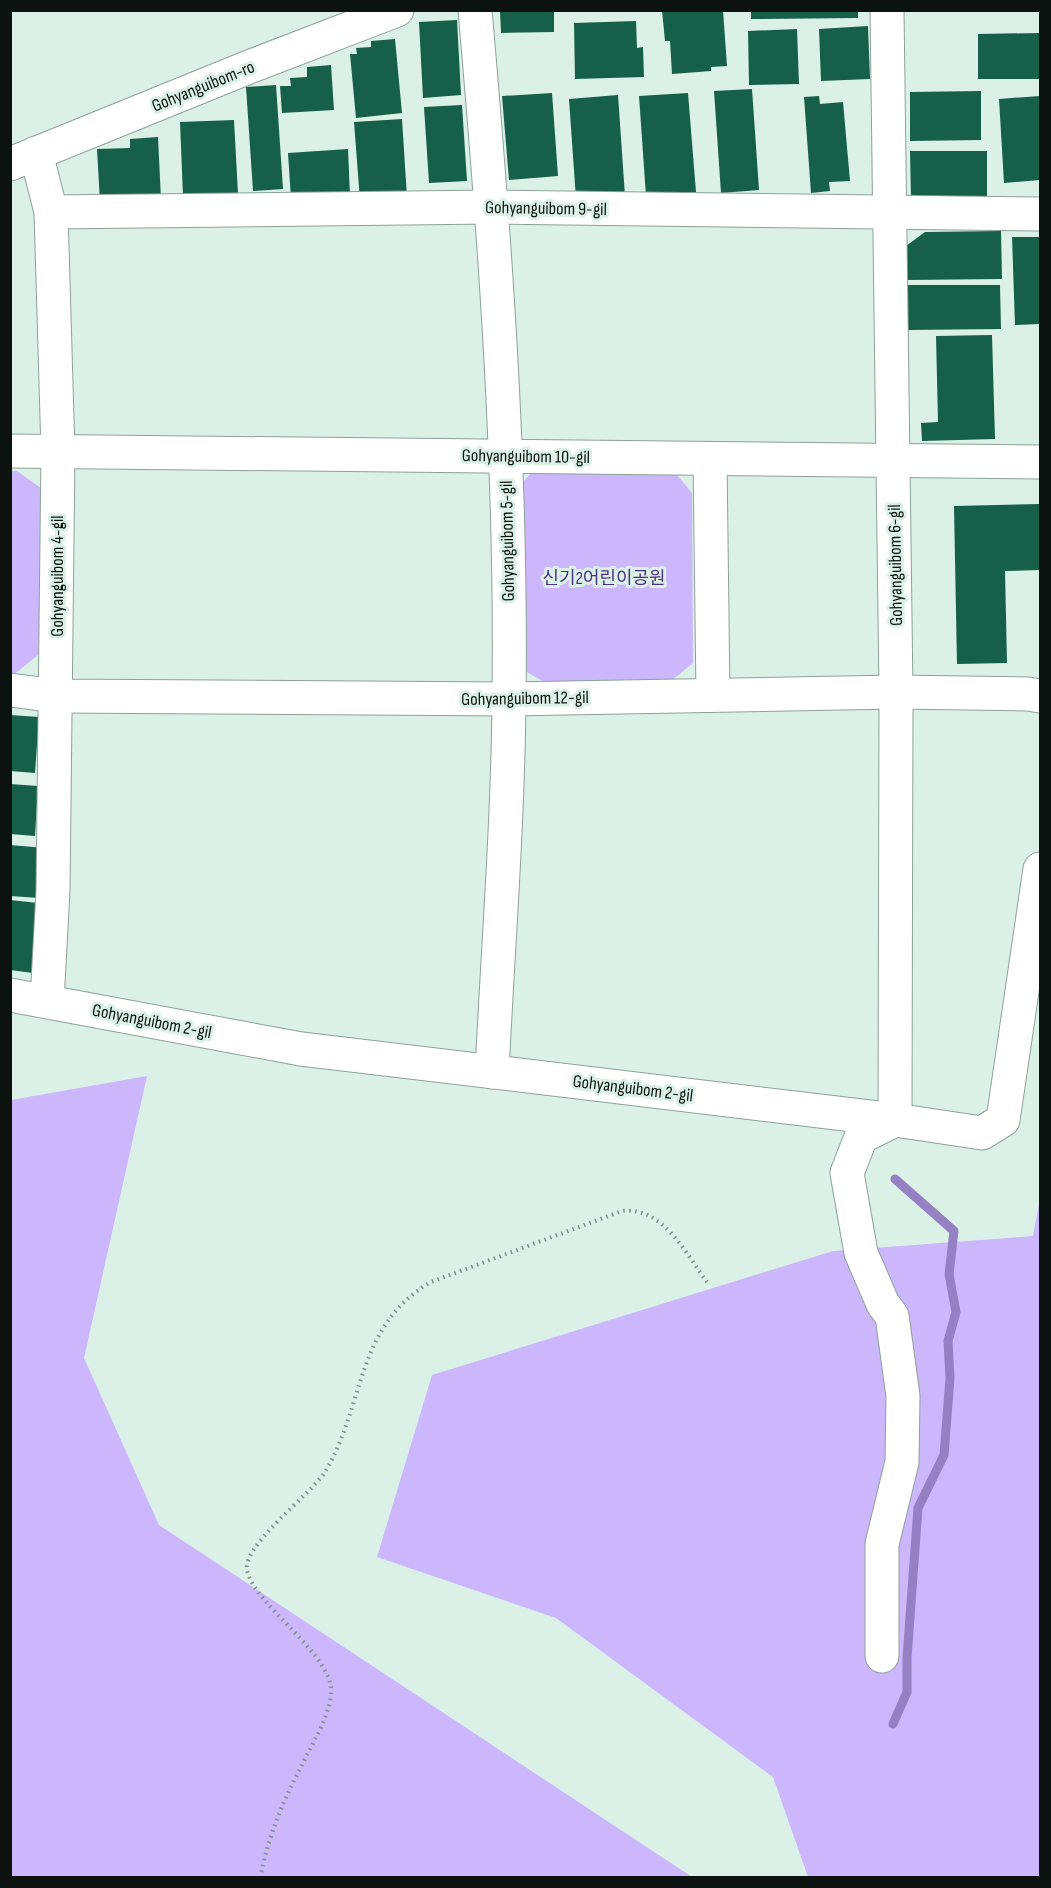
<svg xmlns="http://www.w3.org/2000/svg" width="1051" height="1888" font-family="'Sofia Sans Condensed','Noto Sans KR',sans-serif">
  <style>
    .green { fill: #ccb7fc }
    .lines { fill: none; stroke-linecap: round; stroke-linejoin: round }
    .stream { stroke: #9580c3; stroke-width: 9 }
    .building { fill: #165f49 }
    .minor-casing { stroke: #8da199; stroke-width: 35 }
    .path { stroke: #7f8e87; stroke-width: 4; stroke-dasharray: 1.5 4.5; stroke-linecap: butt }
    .minor { stroke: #fff; stroke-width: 33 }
    .labels { text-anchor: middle; stroke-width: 6; stroke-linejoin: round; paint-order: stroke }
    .street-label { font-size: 18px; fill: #0b120f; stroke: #dbf1e7 }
    .park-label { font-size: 18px; fill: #4f3181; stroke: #dbf1e7 }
  </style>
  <rect width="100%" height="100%" fill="#dbf1e7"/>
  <!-- green -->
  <g class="green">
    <polygon points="11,471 17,471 41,488 39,654 11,677"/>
    <polygon points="674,471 692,493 693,663 666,685 544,682 517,666 514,493 531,473"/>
    <polygon points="147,1076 84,1358 159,1525 692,1877 11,1877 11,1100"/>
    <polygon points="1040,1199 1040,1877 808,1877 773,1777 556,1618 377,1557 432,1375 833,1251 1033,1236"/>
  </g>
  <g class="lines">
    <!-- stream -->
    <polyline class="stream" points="893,1724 907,1692 907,1658 918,1508 944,1455 950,1378 948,1341 956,1312 949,1274 954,1231 895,1179"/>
  </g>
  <!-- building -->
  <g class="building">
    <polygon points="500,10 554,10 554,32 501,33"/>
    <polygon points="662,10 723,10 727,66 711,67 711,71 672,74 670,41 665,41"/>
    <polygon points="751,10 858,10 858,18 751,19"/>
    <polygon points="457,20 461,95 423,98 419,22"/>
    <polygon points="636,21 637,48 643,47 644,77 575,79 574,23"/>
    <polygon points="868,26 870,79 821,81 819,29"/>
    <polygon points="797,29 799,84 749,85 748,31"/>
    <polygon points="1040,33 1040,79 978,79 978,34"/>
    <polygon points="395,39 402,113 356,118 350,54 357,54 356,48 371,47 371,41"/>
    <polygon points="331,65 334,110 282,113 280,86 291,86 290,78 307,77 307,67"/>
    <polygon points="276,85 283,189 253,191 246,87"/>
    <polygon points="752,89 759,190 721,193 714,91"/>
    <polygon points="981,91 981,140 910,141 910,92"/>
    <polygon points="552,93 558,176 509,180 502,96"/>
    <polygon points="688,93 696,192 646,196 639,96"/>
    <polygon points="618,95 625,196 576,199 569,99"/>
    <polygon points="819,96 820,104 843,102 850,181 829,182 830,191 811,193 804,97"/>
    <polygon points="1040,96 1040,180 1004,183 999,99"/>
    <polygon points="462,105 467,181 429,183 424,107"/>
    <polygon points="402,119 407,197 360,200 354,122"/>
    <polygon points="234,120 238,194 183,196 180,122"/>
    <polygon points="158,137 161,199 100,202 97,149 130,148 130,139"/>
    <polygon points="348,149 350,196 291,199 288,153"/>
    <polygon points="910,151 987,151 987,199 911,199"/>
    <polygon points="1001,231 1002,279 906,280 906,246 925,232"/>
    <polygon points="1012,237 1040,237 1040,324 1015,325"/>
    <polygon points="907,285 1000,285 1001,329 908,330"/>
    <polygon points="992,335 995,439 922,441 921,423 938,422 936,336"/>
    <polygon points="1040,504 1040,570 1005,571 1007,663 957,664 954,506"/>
    <polygon points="10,715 39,717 35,773 10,771"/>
    <polygon points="10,784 38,786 35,836 10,834"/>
    <polygon points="10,845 45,848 40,898 10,896"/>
    <polygon points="10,900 38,903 33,973 10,970"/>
  </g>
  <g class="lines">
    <!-- minor casing -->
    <g class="minor-casing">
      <g id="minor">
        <path d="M475,10C495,239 512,469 509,698C508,823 498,947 492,1072"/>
        <polyline points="36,153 51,212 58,452 53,891 47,1001"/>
        <polyline points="10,164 249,67 397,10"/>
        <polyline points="51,212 492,207 1040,214"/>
        <polyline points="10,451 1040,462"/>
        <polyline points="710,460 713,695"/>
        <polyline points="10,690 56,696 509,699 896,692 1028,694 1040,696"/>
        <polyline points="10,995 301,1049 895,1120 982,1133 1003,1120 1040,869"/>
        <polyline points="882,1656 882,1544 902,1462 903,1396 892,1316 883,1304 861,1253 847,1173 861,1137 895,1120 896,692 887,10"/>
      </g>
    </g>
    <!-- path -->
    <path class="path" d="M260,1878C268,1839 281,1805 299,1771C310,1747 327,1722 331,1696C337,1656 254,1606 247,1570C242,1546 311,1494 325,1472C365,1406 355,1326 431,1282L622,1211C663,1206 686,1254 707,1282"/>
    <!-- minor -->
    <use href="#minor" class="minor"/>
  </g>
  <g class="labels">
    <!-- street labels -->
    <g class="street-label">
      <text transform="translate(203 86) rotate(-22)" y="6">Gohyanguibom-ro</text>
      <text transform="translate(546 208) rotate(1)" y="6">Gohyanguibom 9-gil</text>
      <text transform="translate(526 456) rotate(1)" y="6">Gohyanguibom 10-gil</text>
      <text transform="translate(507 541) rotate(-91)" y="6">Gohyanguibom 5-gil</text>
      <text transform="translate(895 565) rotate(-91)" y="6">Gohyanguibom 6-gil</text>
      <text transform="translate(57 576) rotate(-90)" y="6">Gohyanguibom 4-gil</text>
      <text transform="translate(525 698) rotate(-1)" y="6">Gohyanguibom 12-gil</text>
      <text transform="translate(152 1021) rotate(11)" y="6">Gohyanguibom 2-gil</text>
      <text transform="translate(633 1088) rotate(7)" y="6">Gohyanguibom 2-gil</text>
    </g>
    <!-- park labels -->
    <g class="park-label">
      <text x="604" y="584">신기2어린이공원</text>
    </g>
  </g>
  <!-- border -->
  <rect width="1051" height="1888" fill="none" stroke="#0b120f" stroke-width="24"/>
</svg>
